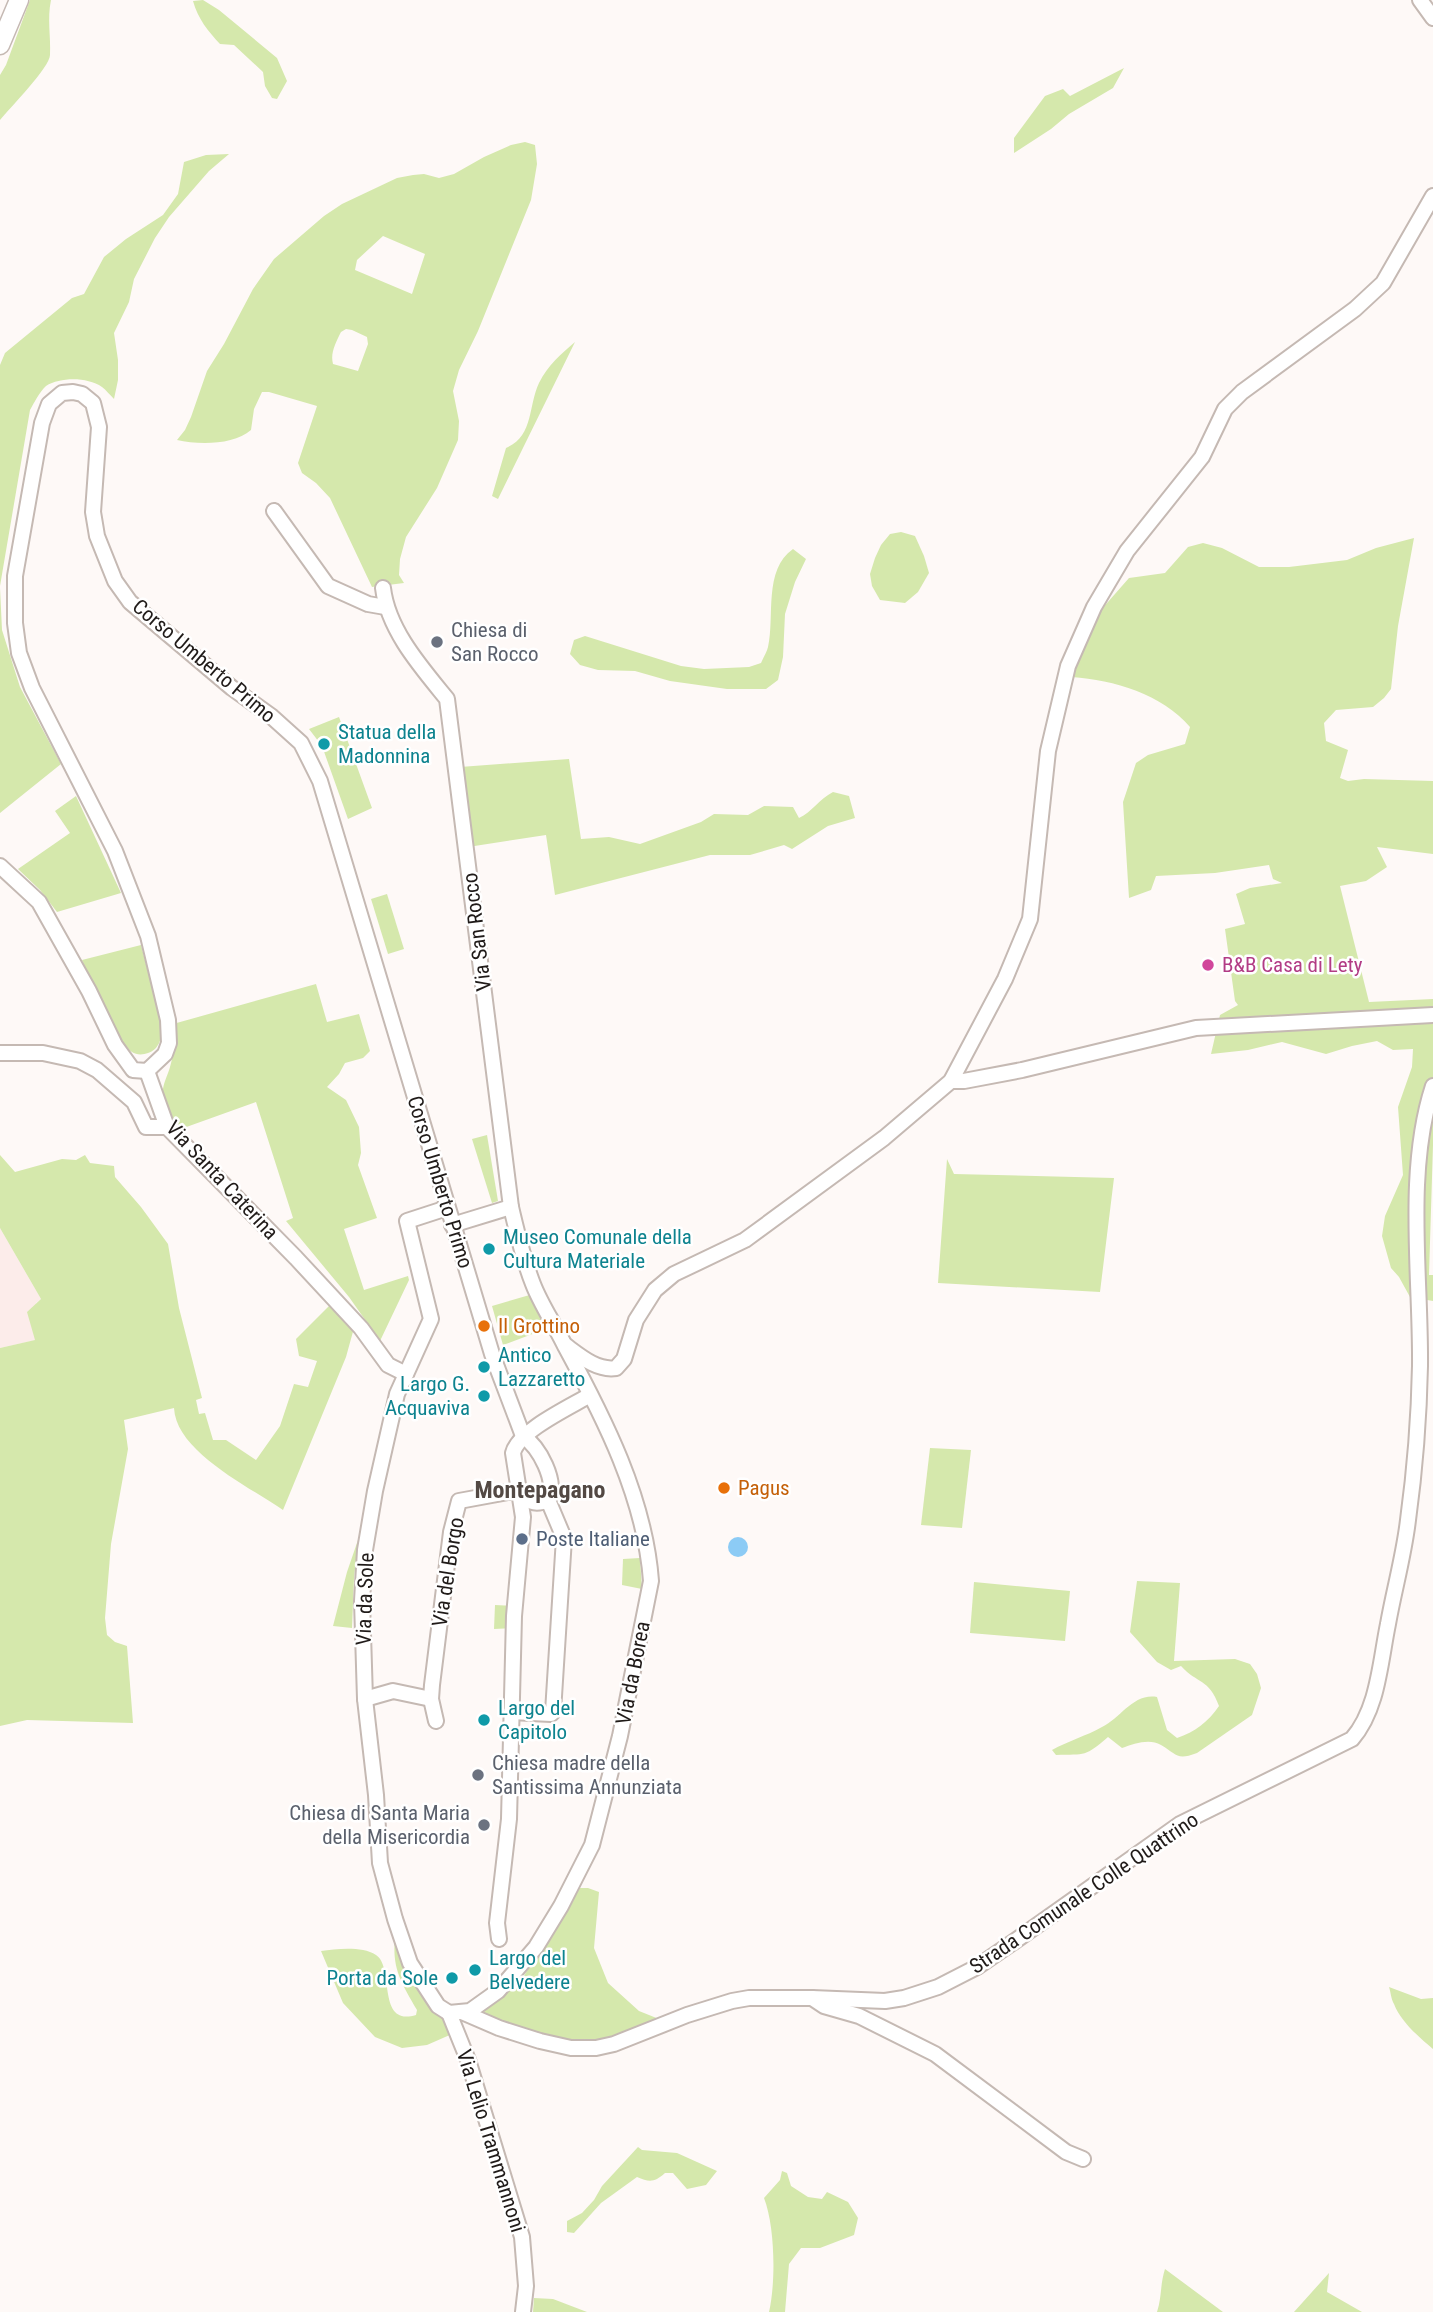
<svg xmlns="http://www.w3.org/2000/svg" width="1433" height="2312" font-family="'Roboto Condensed',sans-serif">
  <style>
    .industrial { fill: #fcecea }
    .green { fill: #d5e8ac; fill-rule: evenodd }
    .water { fill: #8ccbf5 }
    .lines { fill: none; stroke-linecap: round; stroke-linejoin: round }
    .minor-casing { stroke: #c5b9b3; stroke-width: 18 }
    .major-casing { stroke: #c5b9b3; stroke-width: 21 }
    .minor { stroke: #fff; stroke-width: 14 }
    .major { stroke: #fff; stroke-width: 18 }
    .worship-dot { fill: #6b7280; stroke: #fff; stroke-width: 2.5 }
    .culture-dot { fill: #0f9aa8; stroke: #fff; stroke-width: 2.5 }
    .hotel-dot { fill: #d1479c; stroke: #fff; stroke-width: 2.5 }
    .food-dot { fill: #e8710a; stroke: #fff; stroke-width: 2.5 }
    .service-dot { fill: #5c6f8a; stroke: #fff; stroke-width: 2.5 }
    .labels { text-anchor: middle; stroke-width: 5; stroke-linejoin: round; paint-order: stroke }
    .worship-label { font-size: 21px; fill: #5b616d; stroke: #fff; text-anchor: start }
    .street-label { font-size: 21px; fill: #201b19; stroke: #fff }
    .culture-label { font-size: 21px; fill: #0d838f; stroke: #fff; text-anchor: start }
    .hotel-label { font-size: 21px; fill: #b23c85; stroke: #fff; text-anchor: start }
    .food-label { font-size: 21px; fill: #c56008; stroke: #fff; text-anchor: start }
    .service-label { font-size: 21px; fill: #4e5e75; stroke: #fff; text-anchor: start }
    .quarter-label { font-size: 24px; font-weight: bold; fill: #534944; stroke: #fff }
  </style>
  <rect width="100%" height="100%" fill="#fef9f7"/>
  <!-- industrial -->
  <polygon class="industrial" points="0,1228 41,1299 36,1303 36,1340 0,1348"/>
  <!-- green -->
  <g class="green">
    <path d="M30,0H51C47,19 51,36 50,55C50,67 10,108 0,120V75L6,65Z"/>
    <path d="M203,0L219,10L277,58L287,81L277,99L272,98L265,86L263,72L234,45L220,44C208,31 198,19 193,1Z"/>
    <polygon points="1124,68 1113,88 1069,114 1051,129 1014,153 1014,138 1045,96 1063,89 1070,96"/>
    <path d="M525,142L535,145L537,164L531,200L478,331L459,370L453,391L459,421L458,440L437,488L406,537L400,559L399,575L404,583L372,587L330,498L316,483L302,473L298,463L317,406L269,392H262L254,409L251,430C234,445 199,445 177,440L185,430L191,417L207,371L224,344L253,289L274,259L324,216L342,204L397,178L413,175L424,174L439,178L454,174L484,157L511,145ZM383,236L425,254L412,294L355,270L357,260ZM346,329L352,330L367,337L368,344L358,371L333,364C330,353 336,342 341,332Z"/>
    <path d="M229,154L209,171L169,217L155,238L134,279L129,302L114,333L118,360V380L114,399C110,395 106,390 102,387C87,377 61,377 46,386C40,391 34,403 30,410L0,586V365L5,353L72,298L84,294L104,257L126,239L163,215L178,194L184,162L206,155Z"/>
    <path d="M575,342L498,499L492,496L506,448C534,436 528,406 539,383C548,365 561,354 575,342Z"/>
    <polygon points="901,532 915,536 924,556 929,573 918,592 905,603 880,600 872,586 870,574 875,558 881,545 890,534"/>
    <path d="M1414,538L1398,626L1391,689L1384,698L1373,707L1336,710L1324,723L1326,741L1348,750L1340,778L1348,781L1364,779L1433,781V854L1377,847L1387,867L1366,881L1340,886L1369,1002L1433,999V1145L1429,1275H1433V1301L1410,1297L1399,1277L1391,1268L1382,1236L1385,1216L1403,1175L1398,1107L1412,1067L1413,1049L1393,1050L1377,1041L1352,1046L1326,1054L1282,1042L1248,1050L1211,1054L1220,1015L1238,1005L1235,1001L1225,929L1245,924L1236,894L1250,888L1282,883L1273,879L1269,865L1215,873L1156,876L1151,890L1129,898L1123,802L1136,763L1148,755L1185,744L1190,727C1162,694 1114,680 1072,677L1100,611L1129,578L1165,573L1188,547L1203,543L1222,548L1259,567H1289L1347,560L1376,548Z"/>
    <path d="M793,549L806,559L795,582L785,614L783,657L778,680L766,689H727L670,681L635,671L598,670L580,665L570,654L574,640L585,636L681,666L704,669L749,667L761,663C763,658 767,652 768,647C775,617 763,570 793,549Z"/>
    <polygon points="0,588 2,630 20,687 61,764 0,813"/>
    <polygon points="339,717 372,808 348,819 322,746 309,729"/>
    <path d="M569,759L581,839L609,837L640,844L701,822L714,814L748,815L764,806L793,807L799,818C812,812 819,799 833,792L849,796L855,818L828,826L792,849L784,845L750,855H710L555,895L546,835L468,847L460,767Z"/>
    <polygon points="76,796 121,893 57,912 40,890 18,869 70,833 55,811"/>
    <polygon points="387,894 404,949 388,954 371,899"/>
    <path d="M141,945L162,1026C162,1037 160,1049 148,1053C143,1055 136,1055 132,1052C119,1044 90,977 82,960Z"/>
    <path d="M316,984L327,1022L359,1014L370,1051L363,1058L345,1063L339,1074L327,1087L346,1100L359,1127L361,1153L358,1165L377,1218L344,1229L364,1290L408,1276L409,1280L380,1341L349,1297L286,1221L293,1218L256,1102L178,1130C170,1117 162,1104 163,1089C164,1082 168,1074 170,1067C174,1053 176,1038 173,1024Z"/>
    <polygon points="487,1135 498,1201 492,1203 472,1139"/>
    <path d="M0,1155L15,1172L62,1159L76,1160L85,1155L90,1163L114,1166L115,1177L141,1207L168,1244L179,1308L202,1398L196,1400L199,1414L205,1413L213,1440H226L256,1460L280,1426L294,1384L308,1387L317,1361L299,1356L296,1339L332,1303L354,1328L346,1357L283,1510C250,1487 176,1452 174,1408L124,1420L128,1449L111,1544L105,1618L107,1635L115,1642L127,1646L133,1723L27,1720L0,1726V1348L35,1340L27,1312L41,1299L0,1228Z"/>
    <polygon points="947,1159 954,1174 1114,1178 1100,1292 938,1283"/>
    <polygon points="533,1294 551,1327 503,1345 492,1306"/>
    <polygon points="930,1448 971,1450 962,1528 921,1525"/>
    <polygon points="358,1540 354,1578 352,1628 333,1626 347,1572"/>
    <polygon points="640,1558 642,1589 622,1585 623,1559"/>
    <path d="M1137,1581L1180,1583L1174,1661L1235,1659L1250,1664L1257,1674L1261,1688L1252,1715L1197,1753C1176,1761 1177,1754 1161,1745C1149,1738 1134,1744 1122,1748L1108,1737C1085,1757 1086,1754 1056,1755L1052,1750C1068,1741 1086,1736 1102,1727C1121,1718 1133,1693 1157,1697L1167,1730L1177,1738C1195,1732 1208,1722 1219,1706C1209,1678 1197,1684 1181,1666L1171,1670L1157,1662L1130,1632Z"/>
    <polygon points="974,1582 1070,1591 1065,1641 970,1633"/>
    <polygon points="495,1605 514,1606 513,1628 494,1629"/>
    <path d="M580,1888H588L599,1892L594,1948L608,1983L639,2011L659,2019C648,2024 637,2032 625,2035C570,2052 530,2032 478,2015L502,1998L525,1974Z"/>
    <path d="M395,1935L445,2018L452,2034L427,2045L402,2048L375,2037L343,2003L321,1951C337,1949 362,1946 376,1955C395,1967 376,2027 416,2015L417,2010C400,1980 392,1969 395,1935Z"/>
    <path d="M1389,1987L1421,1999L1433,1998V2049C1419,2037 1401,2022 1394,2004C1391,1999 1391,1993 1389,1987Z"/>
    <path d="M638,2147L642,2150L677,2153L717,2171L706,2185L687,2189L673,2173H665C654,2183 649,2182 637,2177L601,2203L574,2233L567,2232V2221L582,2213L594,2200L602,2186Z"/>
    <path d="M782,2171L787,2173L791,2186L808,2197L822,2199L827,2192L848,2202L858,2218L854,2235L820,2248H801L789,2264L785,2312H769C776,2282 775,2226 764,2198L780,2180Z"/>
    <path d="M1165,2269L1223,2312H1157C1162,2297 1160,2284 1165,2269Z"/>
    <polygon points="1329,2273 1327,2292 1362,2312 1294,2312"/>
    <polygon points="534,2298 553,2299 587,2312 533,2312"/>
  </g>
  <!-- water -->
  <circle class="water" cx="738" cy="1547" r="10"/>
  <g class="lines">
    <!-- minor casing -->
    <g class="minor-casing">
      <g id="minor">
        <polyline points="1420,0 1433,18"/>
        <polyline points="274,511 328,586 368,604 385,607"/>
        <path d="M383,588C388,630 421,667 447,699L511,1207C517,1232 523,1259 533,1284C541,1305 555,1325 565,1346C604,1418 645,1498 651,1581L620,1736L592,1845L561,1906L536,1947L498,1991L470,2011L449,2013"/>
        <polyline points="0,866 39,902 89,991 115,1045 133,1070 147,1071"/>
        <polyline points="0,1053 43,1053 80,1061 97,1070 134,1102 146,1127 167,1127"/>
        <polyline points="147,1071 165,1054 169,1043 168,1020 148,936 115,851 32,688 19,653 15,623 15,576 42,423 49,404 62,393 73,392 82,394 93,403 99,427 93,512 97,536 115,581 130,602 232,688 271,716 301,743 320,781 492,1354 523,1436"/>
        <polyline points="147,1071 167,1127 296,1258 361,1328 388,1365 406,1374"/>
        <polyline points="951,1081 964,1081 1022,1070 1196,1028 1433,1015"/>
        <polyline points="447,1208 407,1221 431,1319 397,1394 375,1491 365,1550 362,1601 365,1699 376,1795 380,1863 395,1919 410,1963 438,2006 449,2013"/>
        <polyline points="452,1225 511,1207"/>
        <path d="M565,1345C580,1356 597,1371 616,1368L624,1359L636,1320L655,1290L674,1274L745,1240L884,1138L951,1081L1005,979L1030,919L1048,751L1068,666L1094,607L1127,551L1202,457L1225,409L1242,392L1355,309L1383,283L1433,196"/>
        <path d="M519,1490C528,1502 534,1506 548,1500C558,1481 539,1447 523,1436"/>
        <polyline points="365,1699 393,1691 431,1699"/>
        <polyline points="511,1712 551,1714 553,1712 564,1538 548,1500"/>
        <polyline points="436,1721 431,1699 432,1685 451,1532 459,1501 519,1490"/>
        <path d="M499,1939L497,1923L509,1819L514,1616L523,1517L513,1453C518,1431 570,1407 590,1395"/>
        <path d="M812,1998L885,2001L904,1998L938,1987L977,1967L1015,1941L1180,1824L1352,1739C1378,1709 1380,1663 1388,1624C1394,1590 1404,1555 1408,1520C1415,1469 1419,1417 1420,1366C1421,1276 1405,1172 1433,1086"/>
        <polyline points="462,2012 499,2028 540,2041 571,2048 596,2048 614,2044 687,2015 732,2001 749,1998 812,1998 824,2006 859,2016 935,2054 1066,2152 1083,2159"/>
        <polyline points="449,2013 468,2060 522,2237 526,2286 523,2312"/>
      </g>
    </g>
    <!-- major casing -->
    <g class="major-casing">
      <polyline id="major" points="0,45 19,0"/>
    </g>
    <!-- minor -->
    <use href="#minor" class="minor"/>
    <!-- major -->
    <use href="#major" class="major"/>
  </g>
  <!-- markers -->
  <g class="worship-dot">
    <circle cx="437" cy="642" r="7"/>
    <circle cx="478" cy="1775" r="7"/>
    <circle cx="484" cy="1825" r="7"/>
  </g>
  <g class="culture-dot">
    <circle cx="324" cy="744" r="7"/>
    <circle cx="489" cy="1249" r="7"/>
    <circle cx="484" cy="1367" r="7"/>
    <circle cx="484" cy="1396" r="7"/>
    <circle cx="484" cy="1720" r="7"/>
    <circle cx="475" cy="1970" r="7"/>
    <circle cx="452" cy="1978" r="7"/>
  </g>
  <circle class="hotel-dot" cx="1208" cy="965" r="7"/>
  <g class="food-dot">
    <circle cx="484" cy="1326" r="7"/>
    <circle cx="724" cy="1488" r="7"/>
  </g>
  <circle class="service-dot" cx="522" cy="1539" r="7"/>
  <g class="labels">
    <!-- worship labels -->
    <g class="worship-label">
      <text x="451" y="637">Chiesa di<tspan x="451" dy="24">San Rocco</tspan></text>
      <text x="492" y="1770">Chiesa madre della<tspan x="492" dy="24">Santissima Annunziata</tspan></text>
      <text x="470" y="1820" text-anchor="end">Chiesa di Santa Maria<tspan x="470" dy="24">della Misericordia</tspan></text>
    </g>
    <!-- street labels -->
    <g class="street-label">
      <text transform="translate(204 661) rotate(40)" y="7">Corso Umberto Primo</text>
      <text transform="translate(477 932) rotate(-97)" y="7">Via San Rocco</text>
      <text transform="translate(222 1180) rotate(47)" y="7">Via Santa Caterina</text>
      <text transform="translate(440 1182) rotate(73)" y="7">Corso Umberto Primo</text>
      <text transform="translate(448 1572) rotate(-81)" y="7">Via del Borgo</text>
      <text transform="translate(365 1599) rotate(-88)" y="7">Via da Sole</text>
      <text transform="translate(633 1673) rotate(-79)" y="7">Via da Borea</text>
      <text transform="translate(1084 1893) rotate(-34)" y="7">Strada Comunale Colle Quattrino</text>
      <text transform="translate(491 2141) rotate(73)" y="7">Via Lelio Trammannoni</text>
    </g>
    <!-- culture labels -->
    <g class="culture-label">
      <text x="338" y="739">Statua della<tspan x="338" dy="24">Madonnina</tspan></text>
      <text x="503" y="1244">Museo Comunale della<tspan x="503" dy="24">Cultura Materiale</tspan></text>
      <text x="498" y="1362">Antico<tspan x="498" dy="24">Lazzaretto</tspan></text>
      <text x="470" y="1391" text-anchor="end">Largo G.<tspan x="470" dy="24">Acquaviva</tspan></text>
      <text x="498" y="1715">Largo del<tspan x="498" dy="24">Capitolo</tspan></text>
      <text x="489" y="1965">Largo del<tspan x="489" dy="24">Belvedere</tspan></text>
      <text x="438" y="1985" text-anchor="end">Porta da Sole</text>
    </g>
    <!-- hotel labels -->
    <g class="hotel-label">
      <text x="1222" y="972">B&amp;B Casa di Lety</text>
    </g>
    <!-- food labels -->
    <g class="food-label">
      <text x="498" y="1333">Il Grottino</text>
      <text x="738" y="1495">Pagus</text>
    </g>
    <!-- service labels -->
    <g class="service-label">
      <text x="536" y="1546">Poste Italiane</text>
    </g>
    <!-- quarter labels -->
    <g class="quarter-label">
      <text x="540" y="1498">Montepagano</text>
    </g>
  </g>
</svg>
